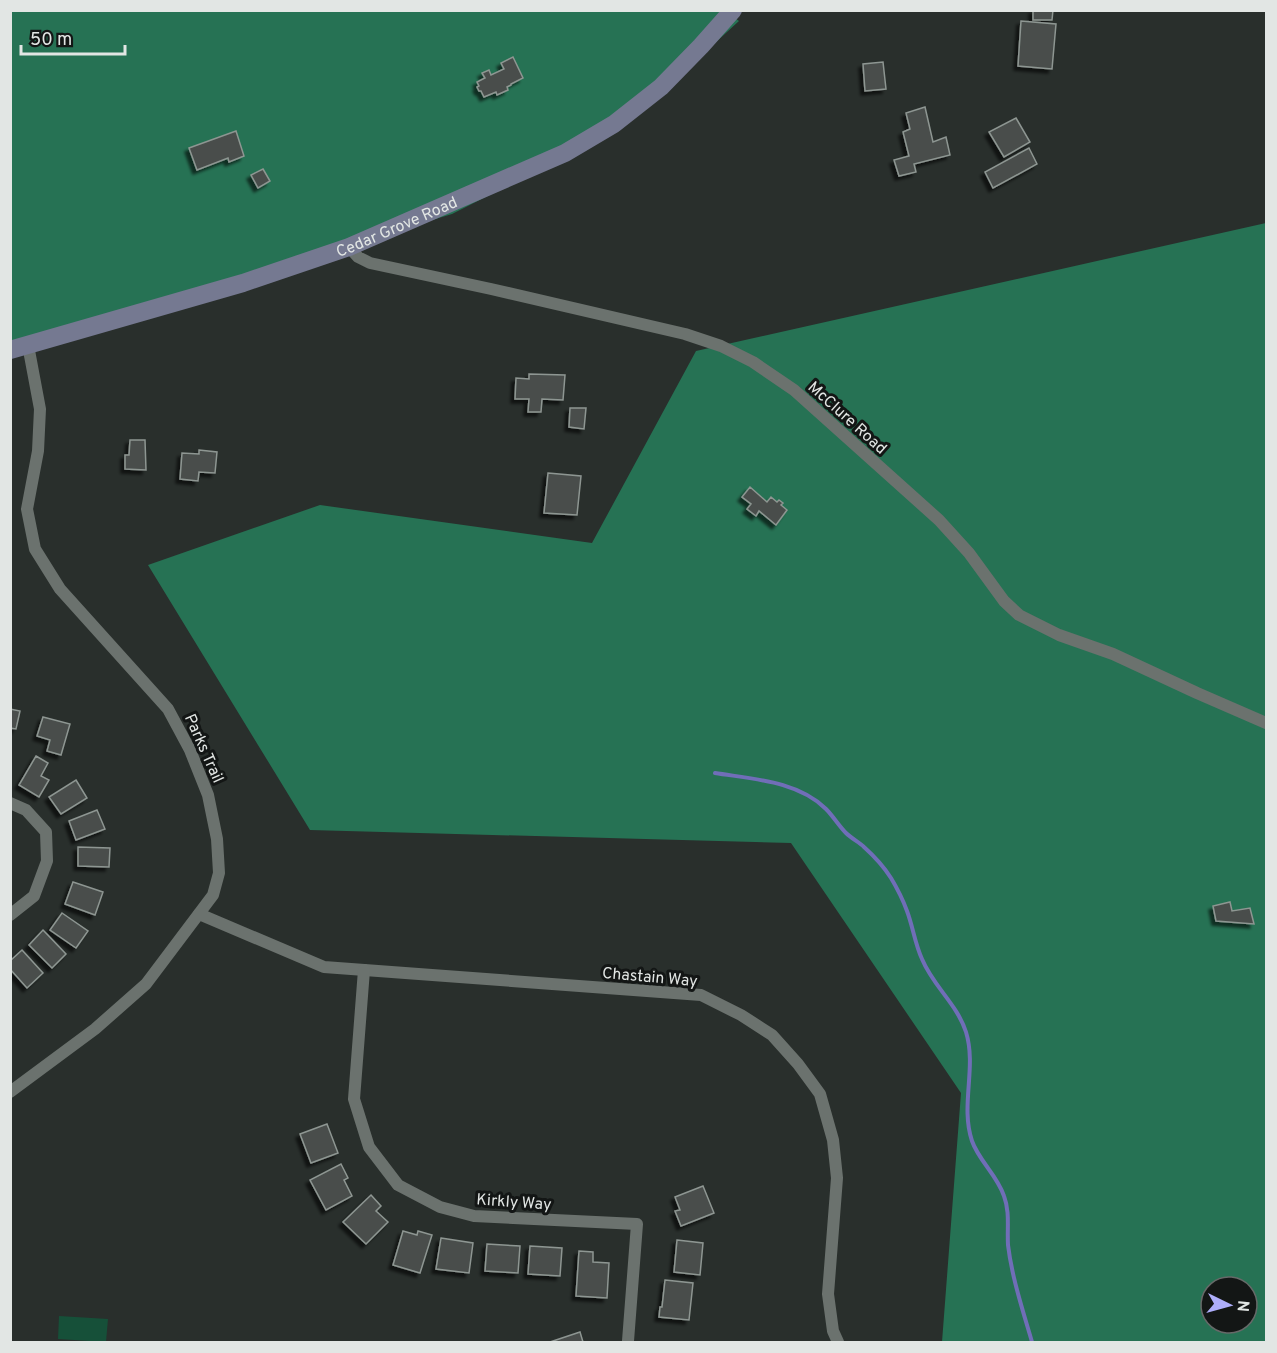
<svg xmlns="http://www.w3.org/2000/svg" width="1277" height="1353" font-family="Overpass,sans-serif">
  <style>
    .green { fill: #165039 }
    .forest { fill: #267254; fill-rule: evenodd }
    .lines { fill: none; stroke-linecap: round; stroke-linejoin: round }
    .stream { stroke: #706eb8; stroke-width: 4 }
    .building { fill: #484e4b; stroke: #8e9692; stroke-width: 1.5; filter: url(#shadow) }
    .street { stroke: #6b726e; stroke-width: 12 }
    .secondary { stroke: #757991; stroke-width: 18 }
    .labels { text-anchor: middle; stroke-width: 6; stroke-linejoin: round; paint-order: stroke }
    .street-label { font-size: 16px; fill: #e2e6e4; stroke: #131615 }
  </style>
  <defs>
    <filter id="shadow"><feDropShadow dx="-4" dy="4" stdDeviation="1.5" flood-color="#0009"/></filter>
  </defs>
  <rect width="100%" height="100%" fill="#292f2c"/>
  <!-- green -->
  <polygon class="green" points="59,1316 108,1319 106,1342 58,1339"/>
  <!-- forest -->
  <g class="forest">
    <polygon points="724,10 739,21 622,128 452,214 333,250 11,354 11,11"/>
    <path d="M1266,223V1342H942L961,1093L791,843L310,830L148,565L320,505L592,543L696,351ZM1211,1287H1247V1323H1211Z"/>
  </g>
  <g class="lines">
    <!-- stream -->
    <path class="stream" d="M715,773C752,779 798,781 826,809C833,816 839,826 846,833C852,839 859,842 864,847C874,856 884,867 891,878C897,888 903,900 907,911C913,927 915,944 922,959C933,986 957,1004 966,1032C977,1068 960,1105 972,1141C979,1161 997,1175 1004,1196C1010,1212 1007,1228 1008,1245C1012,1278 1023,1311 1032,1342"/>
  </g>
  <!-- building -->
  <g class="building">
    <polygon points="1033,10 1053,10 1052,20 1033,20"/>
    <polygon points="1021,21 1056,24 1052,69 1018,66"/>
    <polygon points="513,57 523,78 511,84 511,85 507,87 508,90 497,95 496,92 484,97 481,91 479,91 477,87 479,86 477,82 485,78 482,73 489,70 491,75 504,69 501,63"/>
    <polygon points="883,62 886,89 865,91 863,64"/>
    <polygon points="925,107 933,142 946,137 950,155 914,164 916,172 899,176 894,160 909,156 903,132 910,129 906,113"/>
    <polygon points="1016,118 1030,142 1004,157 989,132"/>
    <polygon points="236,131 244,156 229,162 228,158 197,170 189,148"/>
    <polygon points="1029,148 1037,164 993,188 985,172"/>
    <polygon points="263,169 270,181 258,188 251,175"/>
    <polygon points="529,374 565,375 563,400 542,399 541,412 528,412 529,399 515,399 516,378 529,379"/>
    <polygon points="570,408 586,408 584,429 569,427"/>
    <polygon points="130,440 145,440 146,470 125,469 125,455 129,455"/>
    <polygon points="199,450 217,452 215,473 199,472 198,481 180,479 182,453 199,454"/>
    <polygon points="548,473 581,476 577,515 544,513"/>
    <polygon points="750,487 767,502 771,497 777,502 779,500 783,503 781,505 787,510 776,525 759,511 756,516 747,509 751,504 742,497"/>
    <polygon points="10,709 20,711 16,729 10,728"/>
    <polygon points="43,717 70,724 61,755 47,751 50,740 37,736"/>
    <polygon points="36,756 48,763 41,776 49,780 39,797 19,785"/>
    <polygon points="76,780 87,798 61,814 49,797"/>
    <polygon points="97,810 105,829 76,840 69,821"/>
    <polygon points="78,847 110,848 109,867 78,866"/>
    <polygon points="73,882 103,892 95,915 65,904"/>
    <polygon points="1230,902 1232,911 1250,908 1254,924 1216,921 1213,906"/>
    <polygon points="62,913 88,931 76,948 50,930"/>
    <polygon points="43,930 66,954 52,968 29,945"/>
    <polygon points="22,950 43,973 27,988 10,969 10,961"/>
    <polygon points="327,1124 338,1153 311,1163 300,1134"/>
    <polygon points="341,1164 348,1178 344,1180 352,1196 326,1210 310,1180"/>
    <polygon points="703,1186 714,1213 681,1226 675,1211 680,1210 675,1197"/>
    <polygon points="371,1195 381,1206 376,1211 388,1222 366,1244 343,1222"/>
    <polygon points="403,1231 417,1235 418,1231 432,1235 420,1273 393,1265"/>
    <polygon points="441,1238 473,1243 469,1273 436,1269"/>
    <polygon points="677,1240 703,1243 700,1275 674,1272"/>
    <polygon points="487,1244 520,1246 518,1273 485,1271"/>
    <polygon points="530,1246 562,1248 560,1276 528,1274"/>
    <polygon points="579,1251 593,1252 593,1262 609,1263 607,1298 576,1296"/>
    <polygon points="665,1280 693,1283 689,1320 659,1317 660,1307 662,1307"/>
    <polygon points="580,1332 583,1342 550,1342"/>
  </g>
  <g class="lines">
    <!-- street -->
    <g class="street">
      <polyline points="349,247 358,257 370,263 491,289 685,334 721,346 753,362 794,390 939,520 969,553 1004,601 1019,615 1059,635 1113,654 1197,693 1266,723"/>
      <polyline points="10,803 26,810 46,832 47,861 34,896 10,915"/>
      <polyline points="199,914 324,967 701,995 741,1015 772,1035 798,1064 820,1094 833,1140 837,1178 828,1294 833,1331 838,1342"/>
      <polyline points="364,970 354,1099 369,1147 398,1185 440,1207 474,1216 637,1224 628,1341"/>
      <polyline points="10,1092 95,1029 146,984 213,895 219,873 217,839 208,795 190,750 168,709 60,589 35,549 27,509 38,451 40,409 28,345"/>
    </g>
    <!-- secondary -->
    <path class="secondary" id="s1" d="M10,350L243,283L349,247L565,153L614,124L661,87L701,46L733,10"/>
  </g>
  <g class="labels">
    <!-- street labels -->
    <g class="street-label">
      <text dy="6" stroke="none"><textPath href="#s1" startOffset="406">Cedar Grove Road</textPath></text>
      <text transform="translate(848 417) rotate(42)" y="6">McClure Road</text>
      <text transform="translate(205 748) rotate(66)" y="6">Parks Trail</text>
      <text transform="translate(650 976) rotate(5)" y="6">Chastain Way</text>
      <text transform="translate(514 1201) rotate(4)" y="6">Kirkly Way</text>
    </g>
  </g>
  <!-- border -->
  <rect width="1277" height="1353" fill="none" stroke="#e2e6e4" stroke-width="24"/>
  <!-- north arrow -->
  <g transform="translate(1229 1305) rotate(95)"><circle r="28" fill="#131615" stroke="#666968" stroke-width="1.5"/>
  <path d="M0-4.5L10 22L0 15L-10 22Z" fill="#aeaefb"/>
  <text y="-9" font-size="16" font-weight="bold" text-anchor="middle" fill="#e2e6e4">N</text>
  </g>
  <!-- scale -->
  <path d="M21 45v9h104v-9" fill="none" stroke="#e2e6e4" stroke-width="3"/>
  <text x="30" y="45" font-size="18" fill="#e2e6e4" stroke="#131615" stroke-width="4.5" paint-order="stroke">50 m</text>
</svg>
